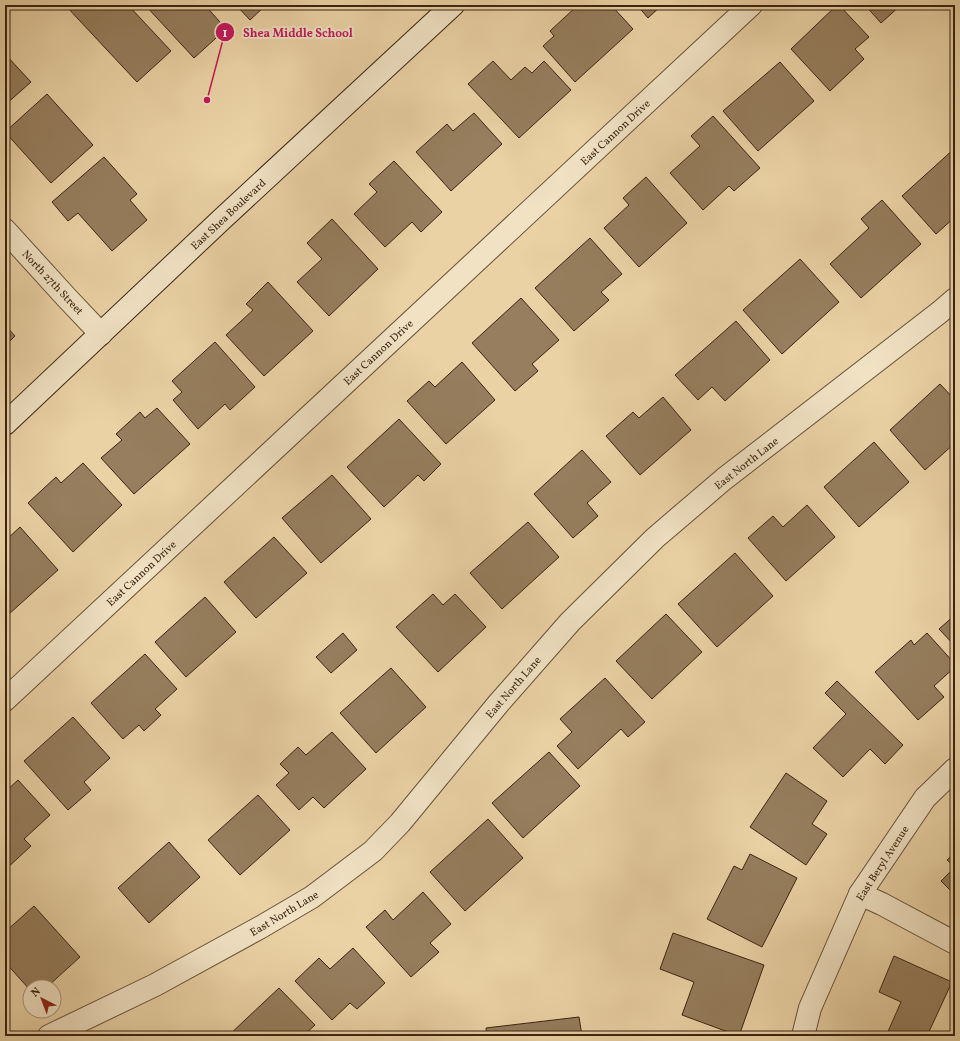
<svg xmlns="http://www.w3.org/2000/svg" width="960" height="1041" font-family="Vollkorn,serif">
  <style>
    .building { fill: #967e5e; stroke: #3a2412 }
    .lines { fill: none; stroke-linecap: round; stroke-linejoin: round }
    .street-casing { stroke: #665037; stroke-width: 24 }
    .secondary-casing { stroke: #3a2412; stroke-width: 24 }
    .street { stroke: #f1e2c4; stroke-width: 22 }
    .secondary { stroke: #f1e2c4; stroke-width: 22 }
    .labels { text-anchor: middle; stroke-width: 4; stroke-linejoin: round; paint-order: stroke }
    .street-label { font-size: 11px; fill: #3a2412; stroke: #f1e2c4 }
    .leader { fill: none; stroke: #c2185b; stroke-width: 1.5 }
    .callout-dot { fill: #c2185b; stroke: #f1e2c4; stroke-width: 1.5 }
    .mark-label { font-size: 12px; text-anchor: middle; font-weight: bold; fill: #fff }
    .callout-label { font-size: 12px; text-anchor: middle; font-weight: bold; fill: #c2185b; stroke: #f1e2c4; stroke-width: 4; stroke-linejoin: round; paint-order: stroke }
  </style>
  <rect width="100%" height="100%" fill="#ead2a5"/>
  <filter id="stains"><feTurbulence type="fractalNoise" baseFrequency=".005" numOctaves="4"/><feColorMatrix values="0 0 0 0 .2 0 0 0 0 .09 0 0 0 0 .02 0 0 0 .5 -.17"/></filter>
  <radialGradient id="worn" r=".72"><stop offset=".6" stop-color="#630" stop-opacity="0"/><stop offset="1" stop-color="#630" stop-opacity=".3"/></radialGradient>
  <!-- building -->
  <g class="building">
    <polygon points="65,5 128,5 171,51 137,82"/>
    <polygon points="145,5 205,5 226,29 194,58"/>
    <polygon points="236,5 266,5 250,20"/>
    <polygon points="578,5 611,5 633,29 575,82 543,46 554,36 550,31"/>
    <polygon points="637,5 662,5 648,18"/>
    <polygon points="837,5 839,5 869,37 855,49 864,59 830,91 791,49"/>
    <polygon points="865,5 901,5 881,23"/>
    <polygon points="5,54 31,82 5,105"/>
    <polygon points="493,61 511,80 525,67 532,73 544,61 571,90 519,138 468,84"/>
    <polygon points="780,62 814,101 758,151 723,111"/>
    <polygon points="47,94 93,145 51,183 5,132"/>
    <polygon points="474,113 502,144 451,191 416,152 447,124 453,131"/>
    <polygon points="713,116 760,168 734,191 729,186 703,210 670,173 700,146 691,136"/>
    <polygon points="955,148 955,217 936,234 902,196"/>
    <polygon points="104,157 137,194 130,200 147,220 112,251 78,213 68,221 52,202"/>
    <polygon points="394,161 442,212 421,232 412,222 385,247 354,214 377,192 369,184"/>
    <polygon points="646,177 687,223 639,267 604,228 629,205 623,198"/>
    <polygon points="882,200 921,244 861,298 830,264 869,228 861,219"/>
    <polygon points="332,219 378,269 329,316 297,282 322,259 307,243"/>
    <polygon points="590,238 622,274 601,292 609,300 574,331 535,288"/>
    <polygon points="800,259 839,302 782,354 743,310"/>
    <polygon points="268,282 313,331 264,376 226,335 253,310 246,304"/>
    <polygon points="521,298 559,340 532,364 538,371 515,391 472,343"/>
    <polygon points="736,321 770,360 725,401 712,387 698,400 675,375"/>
    <polygon points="5,325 15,336 5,346"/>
    <polygon points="215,342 255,387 230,410 225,404 198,429 173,400 182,392 172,381"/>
    <polygon points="462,362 495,400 446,444 407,401 429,381 435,387"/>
    <polygon points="940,384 955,400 955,443 925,470 890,430"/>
    <polygon points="663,397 691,430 640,475 606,436 633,412 639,418"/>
    <polygon points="157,408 190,444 134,494 101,458 122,440 116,434 140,412 145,418"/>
    <polygon points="399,419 441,464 424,481 418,475 384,507 347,467"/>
    <polygon points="874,442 909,482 859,527 824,487"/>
    <polygon points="582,450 611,482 587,503 598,516 573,538 534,494"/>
    <polygon points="83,463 122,505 73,552 28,503 56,477 61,483"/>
    <polygon points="332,475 371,519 321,563 282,518"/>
    <polygon points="807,505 835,537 786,581 748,538 773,516 783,527"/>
    <polygon points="528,522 559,557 502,609 470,573"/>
    <polygon points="20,527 58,570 9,614 5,610 5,541"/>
    <polygon points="274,537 307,573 256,618 224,582"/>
    <polygon points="735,553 773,596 717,647 678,604"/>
    <polygon points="433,594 443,605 455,594 486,627 438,672 396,627"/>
    <polygon points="205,597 236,632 186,677 155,642"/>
    <polygon points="666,614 702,652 652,699 616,661"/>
    <polygon points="955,615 955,646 939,629"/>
    <polygon points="343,633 357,650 331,673 316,657"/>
    <polygon points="927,633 955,664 955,667 934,686 944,697 918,720 875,672 911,640 914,645"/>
    <polygon points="145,654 177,689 155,709 161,715 144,731 139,725 123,739 91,703"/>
    <polygon points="391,668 426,707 376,753 340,713"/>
    <polygon points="605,678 645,722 628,737 621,729 578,769 557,746 572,732 560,719"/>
    <polygon points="837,681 903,745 885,764 870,749 843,777 813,748 846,714 825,693"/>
    <polygon points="73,717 110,758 84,782 91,790 68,810 24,761"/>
    <polygon points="332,732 366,769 324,808 313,797 299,810 276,785 289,773 280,764 298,747 306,755"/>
    <polygon points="549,752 580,786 523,838 492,803"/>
    <polygon points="786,773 827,801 812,824 827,834 806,865 750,827"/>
    <polygon points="18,780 50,815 24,839 31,846 5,870 5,792"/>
    <polygon points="258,795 290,830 240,875 208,840"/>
    <polygon points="488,819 523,858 465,911 430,872"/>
    <polygon points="169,842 200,877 149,923 118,888"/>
    <polygon points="955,852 955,895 941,881 955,867 947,860"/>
    <polygon points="750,854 797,878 762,947 707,919 734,866 742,870"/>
    <polygon points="423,892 451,924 430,943 439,952 411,977 366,927 385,910 393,920"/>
    <polygon points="34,906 80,957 47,987 30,987 30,990 5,962 5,932"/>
    <polygon points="673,933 764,965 739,1036 682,1015 694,982 660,969"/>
    <polygon points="353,948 385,983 357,1009 350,1003 332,1020 295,981 319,958 330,969"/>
    <polygon points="894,956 952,982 927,1036 886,1036 901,1002 879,992"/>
    <polygon points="279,988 315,1025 303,1036 228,1036"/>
    <polygon points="579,1017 582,1036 487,1036 486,1028"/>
  </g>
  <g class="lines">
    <!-- street casing -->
    <g class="street-casing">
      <g id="street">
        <polyline points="5,230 66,297 101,334"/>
        <polyline points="5,700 751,5"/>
        <polyline points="860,894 882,904 955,943"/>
        <polyline points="49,1036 155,985 261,927 312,897 373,851 400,823 498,704 570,622 655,538 724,479 940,312 955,299"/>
        <polyline points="803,1036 810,1008 860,894 925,798 955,769"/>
      </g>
    </g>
    <!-- secondary casing -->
    <g class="secondary-casing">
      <polyline id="secondary" points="5,424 221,220 453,5"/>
    </g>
    <!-- street -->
    <use href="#street" class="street"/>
    <!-- secondary -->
    <use href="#secondary" class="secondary"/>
  </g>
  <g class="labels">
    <!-- street labels -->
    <g class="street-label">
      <text transform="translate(615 132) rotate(-43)" y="4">East Cannon Drive</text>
      <text transform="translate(228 214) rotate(-43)" y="4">East Shea Boulevard</text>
      <text transform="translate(53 282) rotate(47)" y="4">North 27th Street</text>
      <text transform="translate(378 352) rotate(-43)" y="4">East Cannon Drive</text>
      <text transform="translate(746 463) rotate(-38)" y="4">East North Lane</text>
      <text transform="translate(141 573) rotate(-43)" y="4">East Cannon Drive</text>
      <text transform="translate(513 687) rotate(-49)" y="4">East North Lane</text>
      <text transform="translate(882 863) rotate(-57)" y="4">East Beryl Avenue</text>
      <text transform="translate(284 913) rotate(-31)" y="4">East North Lane</text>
    </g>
  </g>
  <!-- callouts -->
  <path class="leader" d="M207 100L225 32"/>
  <g class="callout-dot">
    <circle cx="207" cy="100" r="4"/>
    <circle cx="225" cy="32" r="10"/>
  </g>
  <g class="mark-label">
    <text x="225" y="37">1</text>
  </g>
  <g class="callout-label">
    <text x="298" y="37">Shea Middle School</text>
  </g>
  <!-- margin -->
  <rect width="960" height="1041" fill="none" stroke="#ead2a5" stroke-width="20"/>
  <rect x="6" y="6" width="948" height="1029" fill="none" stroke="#3a2412" stroke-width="2"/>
  <rect x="10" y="10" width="940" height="1021" fill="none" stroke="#3a2412"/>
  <!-- north arrow -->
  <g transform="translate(42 999) rotate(318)"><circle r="19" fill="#f1e2c4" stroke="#a8967d"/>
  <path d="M0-3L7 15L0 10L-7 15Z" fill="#8f2418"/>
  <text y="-6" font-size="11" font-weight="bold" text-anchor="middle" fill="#3a2412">N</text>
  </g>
  <rect width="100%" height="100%" filter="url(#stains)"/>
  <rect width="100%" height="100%" fill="url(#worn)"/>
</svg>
